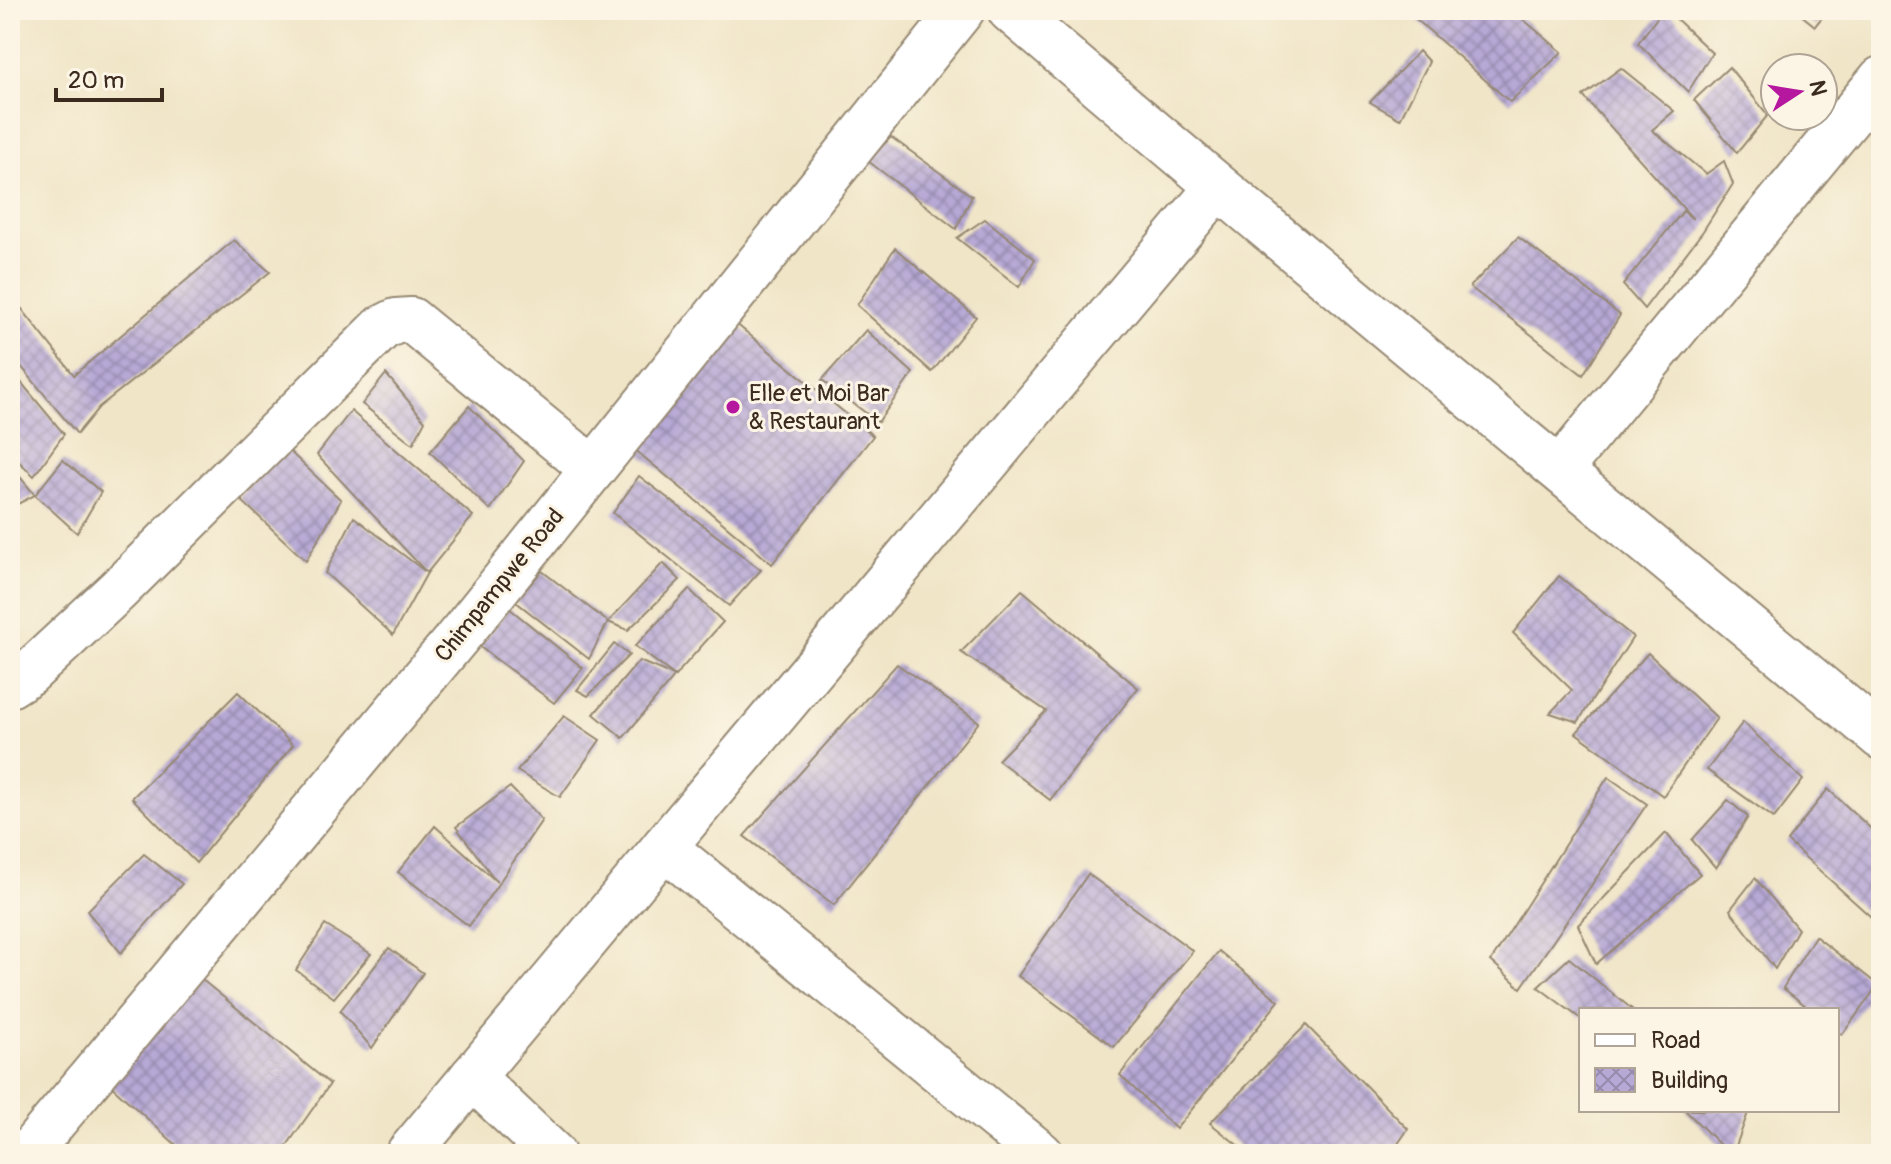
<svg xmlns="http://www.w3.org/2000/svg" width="1891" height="1164" font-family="Pangolin,sans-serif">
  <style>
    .building { fill: url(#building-cross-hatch) }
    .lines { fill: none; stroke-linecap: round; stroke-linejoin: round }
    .minor-casing { stroke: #968872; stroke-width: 48 }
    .minor { stroke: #fff; stroke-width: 44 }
    .poi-dot { fill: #b5179e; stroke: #fcf5e5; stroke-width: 3 }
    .labels { text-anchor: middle; stroke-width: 6; stroke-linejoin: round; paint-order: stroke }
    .poi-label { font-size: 24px; fill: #3b2a1e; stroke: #fcf5e5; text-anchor: start }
    .street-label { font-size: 24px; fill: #3b2a1e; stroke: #fcf5e5 }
  </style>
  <defs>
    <pattern id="building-cross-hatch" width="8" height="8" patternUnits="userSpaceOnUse" patternTransform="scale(2)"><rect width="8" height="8" fill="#b7a9d6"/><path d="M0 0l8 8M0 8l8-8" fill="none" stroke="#968aad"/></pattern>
  </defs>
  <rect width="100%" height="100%" fill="#fcf5e5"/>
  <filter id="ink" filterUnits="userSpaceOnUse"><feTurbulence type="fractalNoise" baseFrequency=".0125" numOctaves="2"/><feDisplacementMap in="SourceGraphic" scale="16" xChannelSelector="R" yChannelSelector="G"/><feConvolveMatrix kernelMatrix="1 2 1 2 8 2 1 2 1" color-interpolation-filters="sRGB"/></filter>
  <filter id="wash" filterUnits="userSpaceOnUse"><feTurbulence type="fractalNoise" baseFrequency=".006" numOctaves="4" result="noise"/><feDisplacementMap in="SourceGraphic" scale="32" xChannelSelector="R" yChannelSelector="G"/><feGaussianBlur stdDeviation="1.8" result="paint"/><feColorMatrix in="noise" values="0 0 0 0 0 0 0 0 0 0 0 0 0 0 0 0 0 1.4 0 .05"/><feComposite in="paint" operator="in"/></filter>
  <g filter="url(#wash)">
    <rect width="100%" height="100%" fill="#f0e5c7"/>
    <g id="blocks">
      <!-- building -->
      <g class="building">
        <polygon points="1426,10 1512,10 1562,52 1510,102 1416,19"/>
        <polygon points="1663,10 1667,10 1712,53 1688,92 1638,43"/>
        <polygon points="1795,10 1828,10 1815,26"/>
        <polygon points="1419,51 1429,62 1400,119 1370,102"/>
        <polygon points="1729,67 1768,115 1737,153 1694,100"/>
        <polygon points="1621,68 1674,111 1652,130 1706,174 1724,161 1733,184 1703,231 1644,309 1623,285 1683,211 1693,219 1583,96"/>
        <polygon points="891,137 972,196 956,229 868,161"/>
        <polygon points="985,219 1035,259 1019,287 957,238"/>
        <polygon points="1518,237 1620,315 1583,375 1470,287"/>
        <polygon points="234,240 270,272 99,407 77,434 10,353 10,294 74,375"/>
        <polygon points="895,248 976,317 932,372 857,305"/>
        <polygon points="729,318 873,436 772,564 633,448"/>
        <polygon points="866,330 913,373 878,422 822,380"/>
        <polygon points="10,369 64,434 34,476 10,453"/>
        <polygon points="386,374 425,421 413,444 362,404"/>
        <polygon points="469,406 524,461 490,510 430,452"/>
        <polygon points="351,411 473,516 427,573 317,455"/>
        <polygon points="285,447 341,500 306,561 239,498"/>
        <polygon points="63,460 101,492 77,533 35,495"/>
        <polygon points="10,465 35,495 10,508"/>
        <polygon points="639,476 761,570 729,606 613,513"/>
        <polygon points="354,517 427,573 393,635 325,573"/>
        <polygon points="663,563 680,580 628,630 608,622"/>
        <polygon points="542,571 608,622 589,659 515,601"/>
        <polygon points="1559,576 1633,637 1578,722 1550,713 1572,690 1513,633"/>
        <polygon points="689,589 723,622 675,676 635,646"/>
        <polygon points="1022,590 1138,688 1050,800 998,760 1046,711 961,652"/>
        <polygon points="509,608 583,668 554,703 480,647"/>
        <polygon points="614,644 629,655 588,696 577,690"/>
        <polygon points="1648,653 1717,718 1663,796 1576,733"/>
        <polygon points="639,661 675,676 623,738 594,714"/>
        <polygon points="897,664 979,722 834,905 744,836"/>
        <polygon points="238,692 293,745 196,863 132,798"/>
        <polygon points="564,716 600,740 560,797 517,771"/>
        <polygon points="1743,722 1803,780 1774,818 1707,770"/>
        <polygon points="1608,777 1647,804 1521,988 1491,961"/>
        <polygon points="510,787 542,820 469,926 398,872 435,826 497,882 456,827"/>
        <polygon points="1828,789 1881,838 1881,926 1787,841"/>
        <polygon points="1728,800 1748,817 1716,868 1692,840"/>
        <polygon points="1666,833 1700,874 1596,964 1578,925"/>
        <polygon points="144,854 182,884 121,953 87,911"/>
        <polygon points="1088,874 1193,951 1114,1047 1018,976"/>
        <polygon points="1755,878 1798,929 1775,969 1730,910"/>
        <polygon points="325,925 371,954 334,998 296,970"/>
        <polygon points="1815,936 1878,985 1842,1035 1837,1031 1837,1010 1811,1010 1783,988"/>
        <polygon points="389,948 423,973 372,1048 340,1011"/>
        <polygon points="1219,951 1279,1001 1176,1129 1120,1075"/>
        <polygon points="1569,958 1633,1010 1581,1010 1581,1019 1538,987"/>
        <polygon points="201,979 330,1084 281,1154 186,1154 108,1083"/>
        <polygon points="1306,1025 1408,1129 1391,1154 1249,1154 1210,1123"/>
        <polygon points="1685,1110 1749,1110 1733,1154 1729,1154"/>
      </g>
    </g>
  </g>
  <g filter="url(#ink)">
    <use href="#blocks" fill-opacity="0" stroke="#968872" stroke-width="2"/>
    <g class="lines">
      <!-- minor casing -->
      <g class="minor-casing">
        <g id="minor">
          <path d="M1010,10C1297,256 1591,495 1881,737"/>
          <polyline points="1560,469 1881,79"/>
          <polyline points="10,685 29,673 117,591 382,328 396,321 411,320 593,469"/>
          <polyline points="664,847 1217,188"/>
          <polyline points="472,1077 553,1154"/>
          <polyline points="27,1154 467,626 962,10"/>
          <polyline points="408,1154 664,847 1041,1154"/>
        </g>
      </g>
      <!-- minor -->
      <use href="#minor" class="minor"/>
    </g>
  </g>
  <!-- markers -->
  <circle class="poi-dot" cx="733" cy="407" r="8"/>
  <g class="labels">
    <!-- poi labels -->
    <g class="poi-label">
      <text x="749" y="401">Elle et Moi Bar<tspan x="749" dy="28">&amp; Restaurant</tspan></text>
    </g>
    <!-- street labels -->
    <g class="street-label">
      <text transform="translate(499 585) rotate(-51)" y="8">Chimpampwe Road</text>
    </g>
  </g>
  <!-- margin -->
  <rect width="1891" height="1164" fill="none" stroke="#fcf5e5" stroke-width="40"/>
  <!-- legend -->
  <rect x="1579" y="1008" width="260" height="104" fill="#fcf5e5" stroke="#afa495" stroke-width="2"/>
  <rect x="1595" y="1034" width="40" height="12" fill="#ffffff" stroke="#afa495" stroke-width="2"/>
  <text x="1651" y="1048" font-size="24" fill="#3b2a1e">Road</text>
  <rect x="1595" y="1068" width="40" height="24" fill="url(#building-cross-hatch)" stroke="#afa495" stroke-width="2"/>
  <text x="1651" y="1088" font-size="24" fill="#3b2a1e">Building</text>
  <!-- north arrow -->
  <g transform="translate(1799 92) rotate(78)"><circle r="38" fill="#fcf5e5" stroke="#afa495" stroke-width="2"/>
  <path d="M0-6L14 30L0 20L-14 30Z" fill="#b5179e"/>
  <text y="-12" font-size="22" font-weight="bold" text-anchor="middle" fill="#3b2a1e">N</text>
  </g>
  <!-- scale -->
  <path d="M56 88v12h106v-12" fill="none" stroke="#3b2a1e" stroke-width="4"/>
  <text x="68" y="88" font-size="24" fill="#3b2a1e" stroke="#fcf5e5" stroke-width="6" paint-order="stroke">20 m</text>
</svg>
